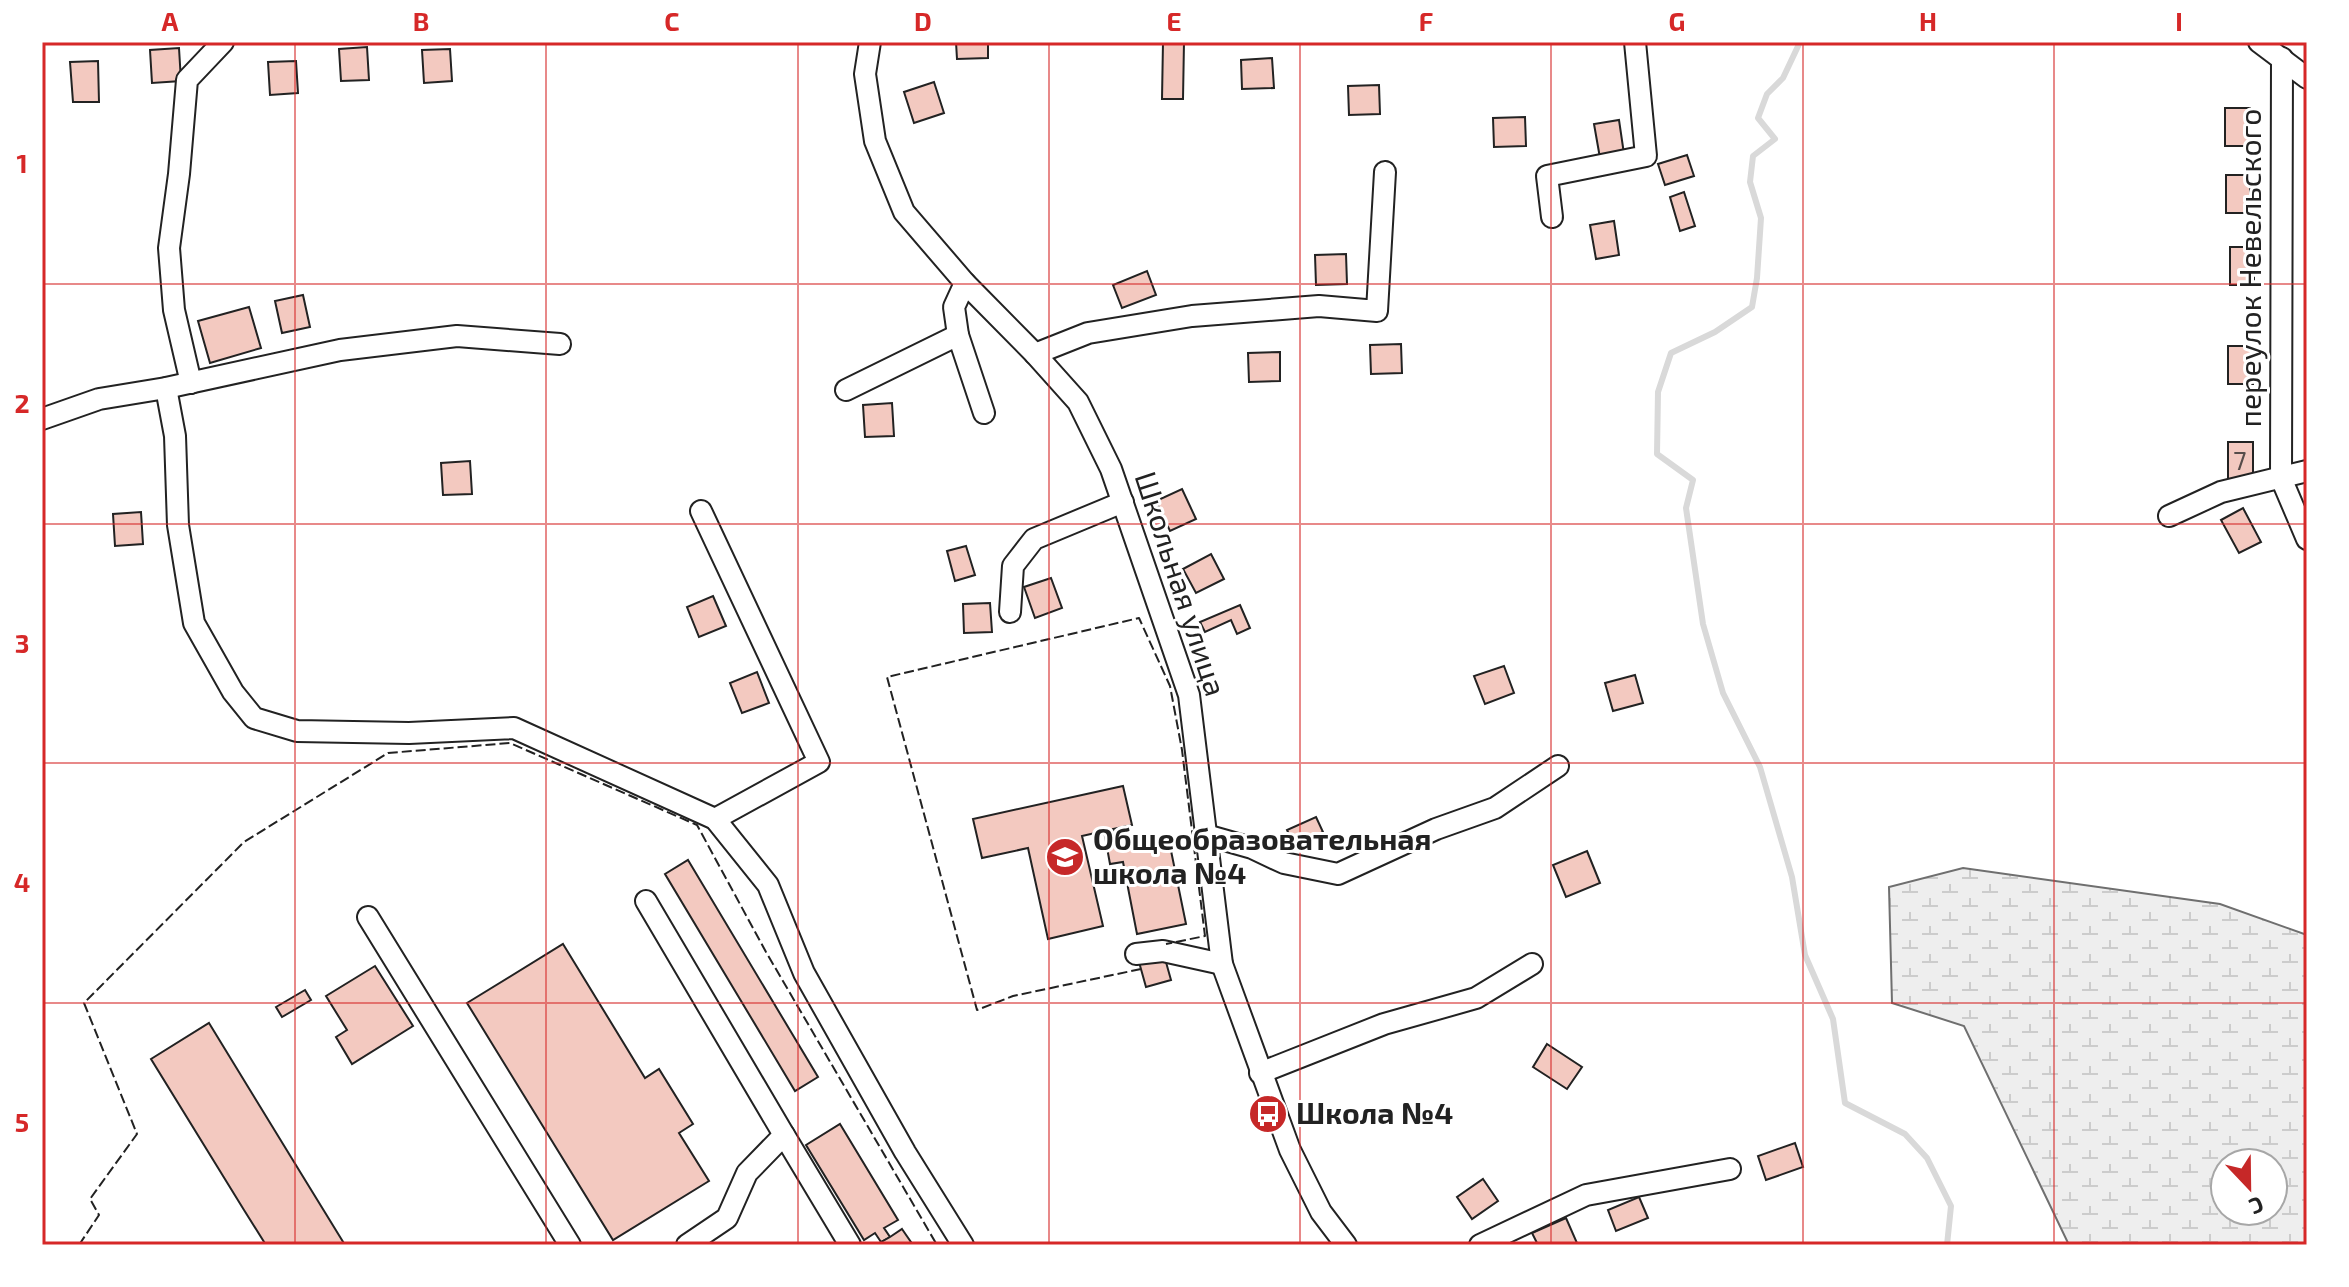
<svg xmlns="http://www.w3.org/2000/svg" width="2349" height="1287" font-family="'Exo 2',sans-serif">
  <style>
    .wetland { fill: url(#wetland-marsh); stroke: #6f6f6f; stroke-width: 2; fill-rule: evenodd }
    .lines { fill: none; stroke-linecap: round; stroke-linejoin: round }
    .stream { stroke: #d9d9d9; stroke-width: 6 }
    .building { fill: #f3c9c0; stroke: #222; stroke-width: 2 }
    .minor-casing { stroke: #222; stroke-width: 24 }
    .minor { stroke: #fff; stroke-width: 20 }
    .fence { stroke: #222; stroke-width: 2; stroke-dasharray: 10 4; stroke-linecap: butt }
    .grid { fill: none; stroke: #d62828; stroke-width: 2; stroke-opacity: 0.55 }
    .labels { text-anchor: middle; stroke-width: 6; stroke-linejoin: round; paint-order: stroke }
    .number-label { font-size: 26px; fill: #564c4a }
    .street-label { font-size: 30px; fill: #222; stroke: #fff }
    .poi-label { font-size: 30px; font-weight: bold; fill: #222; stroke: #fff; text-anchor: start }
    .neatline { fill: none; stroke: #d62828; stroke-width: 3 }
    .grid-label { font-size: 26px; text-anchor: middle; font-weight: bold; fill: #d62828 }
  </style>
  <defs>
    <pattern id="wetland-marsh" width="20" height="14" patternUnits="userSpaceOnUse" patternTransform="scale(2)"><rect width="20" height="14" fill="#eee"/><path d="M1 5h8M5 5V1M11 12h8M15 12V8" fill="none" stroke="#ccc"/></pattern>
  </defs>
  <rect width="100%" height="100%" fill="#fff"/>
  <!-- wetland -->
  <path class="wetland" d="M1963,868L2220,904L2307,935V1245H2069L1964,1026L1892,1003L1889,887ZM2225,1163H2273V1211H2225Z"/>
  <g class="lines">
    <!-- stream -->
    <polyline class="stream" points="1800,42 1783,78 1767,94 1758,118 1775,139 1753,156 1750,182 1761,218 1757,278 1752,307 1715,332 1671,353 1658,392 1657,454 1693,480 1686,508 1703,624 1723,693 1760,767 1792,877 1805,955 1833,1019 1845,1103 1905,1134 1927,1158 1951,1206 1947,1245"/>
  </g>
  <!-- building -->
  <g class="building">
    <polygon points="956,42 988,42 988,58 957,59"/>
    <polygon points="1163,42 1184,42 1183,99 1162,99"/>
    <polygon points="367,47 369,80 341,81 339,49"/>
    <polygon points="179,48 181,81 152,83 150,50"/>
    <polygon points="450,49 452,81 424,83 422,50"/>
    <polygon points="1272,58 1274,88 1242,89 1241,60"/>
    <polygon points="98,61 99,102 73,102 70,62"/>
    <polygon points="296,61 298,93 270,95 268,62"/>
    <polygon points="934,82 944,113 914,123 904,92"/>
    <polygon points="1379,85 1380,114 1349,115 1348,86"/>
    <rect x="2225" y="108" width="25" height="38"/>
    <polygon points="1525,117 1526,146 1494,147 1493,118"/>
    <polygon points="1619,120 1624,154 1600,158 1594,124"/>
    <polygon points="1687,155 1694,176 1665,185 1658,164"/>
    <rect x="2226" y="175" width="24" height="38"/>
    <polygon points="1684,192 1695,226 1680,231 1670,197"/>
    <polygon points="1614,221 1619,255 1596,259 1590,225"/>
    <rect x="2230" y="247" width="24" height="38"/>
    <polygon points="1346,254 1347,284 1316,285 1315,255"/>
    <polygon points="1147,271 1156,295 1122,308 1113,285"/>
    <polygon points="303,295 310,327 282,333 275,301"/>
    <polygon points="249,307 261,348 210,363 198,321"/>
    <polygon points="1401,344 1402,373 1371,374 1370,345"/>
    <polygon points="2228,346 2252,346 2253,384 2228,384"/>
    <polygon points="1280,352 1280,381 1249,382 1248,353"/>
    <polygon points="892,403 894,436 865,437 863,405"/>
    <rect x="2228" y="442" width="25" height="38"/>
    <polygon points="470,461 472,494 443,495 441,463"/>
    <polygon points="1182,489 1196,519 1170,531 1156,501"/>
    <polygon points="2243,508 2261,542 2239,553 2221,520"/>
    <polygon points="141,512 143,544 115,546 113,514"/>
    <polygon points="966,546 975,575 955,581 947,551"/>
    <polygon points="1211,554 1224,579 1196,593 1183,569"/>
    <polygon points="1051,578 1062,608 1035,618 1024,587"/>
    <polygon points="713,596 726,626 699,637 687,607"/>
    <polygon points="990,603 992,632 964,633 963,604"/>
    <polygon points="1240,605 1250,628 1237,634 1231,620 1205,632 1200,622"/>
    <polygon points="1504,666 1514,693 1485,704 1474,676"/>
    <polygon points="757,672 769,703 742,713 730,683"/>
    <polygon points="1635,675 1643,703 1613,711 1605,683"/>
    <polygon points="1123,786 1132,825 1113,829 1117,847 1168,836 1186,924 1137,934 1123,862 1110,864 1104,831 1082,836 1103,926 1048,939 1028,848 982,858 973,819"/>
    <polygon points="1316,817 1323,832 1294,845 1287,830"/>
    <polygon points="1587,851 1600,883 1566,897 1553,865"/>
    <polygon points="688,860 818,1077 795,1091 665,874"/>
    <polygon points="563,944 645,1078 659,1069 693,1124 679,1133 709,1181 613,1240 467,1003"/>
    <polygon points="1164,955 1171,980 1146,987 1139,962"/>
    <polygon points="375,966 413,1026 352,1064 336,1037 347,1030 326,996"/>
    <polygon points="305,990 311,1000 282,1017 276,1007"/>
    <polygon points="209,1023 302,1175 345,1245 266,1245 244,1210 151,1059"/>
    <polygon points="1547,1044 1582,1067 1567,1089 1533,1067"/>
    <polygon points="840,1124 898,1220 884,1228 890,1237 881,1242 875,1233 864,1240 806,1145"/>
    <polygon points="1795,1143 1803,1167 1766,1180 1758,1156"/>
    <polygon points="1483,1179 1498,1201 1472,1219 1457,1197"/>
    <polygon points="1639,1197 1648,1218 1616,1231 1608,1210"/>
    <polygon points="1566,1218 1577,1243 1538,1245 1532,1233"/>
    <polygon points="902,1229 913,1245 876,1245 890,1237"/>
  </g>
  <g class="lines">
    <!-- minor casing -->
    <g class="minor-casing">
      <g id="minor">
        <polyline points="870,42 865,74 875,141 904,212 965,283 1035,354 1078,402 1111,469 1189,695 1222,964 1290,1150 1321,1212 1346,1245"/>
        <polyline points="2259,42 2307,78"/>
        <polyline points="2282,58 2281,478 2307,539"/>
        <polyline points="1552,217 1547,176 1646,156 1635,42"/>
        <polyline points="958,335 984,413"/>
        <polyline points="1035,354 1088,333 1192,316 1319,306 1377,311 1385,172"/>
        <polyline points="191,383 174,310 169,248 179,174 187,80 223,42"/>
        <polyline points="166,388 175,436 178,525 194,623 233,692 254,718 297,731 409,733 514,728 715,819 768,885 804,973 905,1152 963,1245"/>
        <polyline points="846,390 958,335 954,307 965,283"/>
        <polyline points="42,419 99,399 166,388 340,350 457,336 560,344"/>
        <polyline points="701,511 819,762 715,819"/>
        <polyline points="2169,516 2221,492 2307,471"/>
        <polyline points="1010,612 1013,566 1034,539 1123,502"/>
        <polyline points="1206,835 1252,848 1284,863 1338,874 1436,829 1495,808 1558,766"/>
        <polyline points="646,901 784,1135 747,1173 727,1218 687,1245"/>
        <polyline points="368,917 570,1245"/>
        <polyline points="1136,954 1163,951 1222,964"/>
        <polyline points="1260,1073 1384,1024 1476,998 1532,964"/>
        <polyline points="784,1135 850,1245"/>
        <polyline points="1480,1245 1586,1195 1730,1169"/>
      </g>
    </g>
    <!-- minor -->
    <use href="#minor" class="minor"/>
    <!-- fence -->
    <g class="fence">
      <polyline points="1141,969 1013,996 977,1010 887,677 1139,618 1170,686 1182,750 1205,936 1166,944"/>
      <polyline points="79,1245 99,1215 90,1199 137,1134 84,1003 244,842 388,753 510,743 697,825 766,952 937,1245"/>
    </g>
  </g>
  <!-- grid -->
  <path class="grid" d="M295,42V1245M546,42V1245M798,42V1245M1049,42V1245M1300,42V1245M1551,42V1245M1803,42V1245M2054,42V1245M42,284H2307M42,524H2307M42,763H2307M42,1003H2307"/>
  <!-- icons -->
  <defs>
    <g id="school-disc" transform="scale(2)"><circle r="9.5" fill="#c62828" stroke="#fff"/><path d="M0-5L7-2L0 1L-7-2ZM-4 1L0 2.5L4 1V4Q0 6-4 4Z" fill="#fff"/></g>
    <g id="bus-disc" transform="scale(2)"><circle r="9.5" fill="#c62828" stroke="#fff"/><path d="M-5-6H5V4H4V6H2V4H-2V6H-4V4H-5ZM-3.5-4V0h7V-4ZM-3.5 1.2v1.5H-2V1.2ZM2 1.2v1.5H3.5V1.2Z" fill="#fff"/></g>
  </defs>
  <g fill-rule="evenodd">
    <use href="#school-disc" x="1065" y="857"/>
    <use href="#bus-disc" x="1268" y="1114"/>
  </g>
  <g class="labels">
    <!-- number labels -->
    <g class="number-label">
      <text x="2240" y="470">7</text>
    </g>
    <!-- street labels -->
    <g class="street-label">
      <text transform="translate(2251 268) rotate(-90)" y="10">переулок Невельского</text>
      <text transform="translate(1180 584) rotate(72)" y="10">Школьная улица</text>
    </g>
    <!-- poi labels -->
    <g class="poi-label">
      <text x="1093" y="850">Общеобразовательная<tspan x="1093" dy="34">школа №4</tspan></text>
      <text x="1296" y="1124">Школа №4</text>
    </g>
  </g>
  <!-- border -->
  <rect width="2349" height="1287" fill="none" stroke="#ffffff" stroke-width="88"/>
  <!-- north arrow -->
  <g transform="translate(2249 1187) rotate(158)"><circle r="38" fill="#ffffff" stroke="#a7a7a7" stroke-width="2"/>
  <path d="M0-6L14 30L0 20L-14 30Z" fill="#c62828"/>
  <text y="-12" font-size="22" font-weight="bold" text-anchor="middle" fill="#222222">С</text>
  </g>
  <rect x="44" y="44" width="2261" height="1199" class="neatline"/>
  <g class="grid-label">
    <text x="170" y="31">A</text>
    <text x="421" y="31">B</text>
    <text x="672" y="31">C</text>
    <text x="923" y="31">D</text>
    <text x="1174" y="31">E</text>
    <text x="1426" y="31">F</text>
    <text x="1677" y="31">G</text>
    <text x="1928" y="31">H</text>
    <text x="2179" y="31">I</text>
    <text x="22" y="173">1</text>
    <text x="22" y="413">2</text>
    <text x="22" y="653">3</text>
    <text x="22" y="892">4</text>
    <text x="22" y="1132">5</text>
  </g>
</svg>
